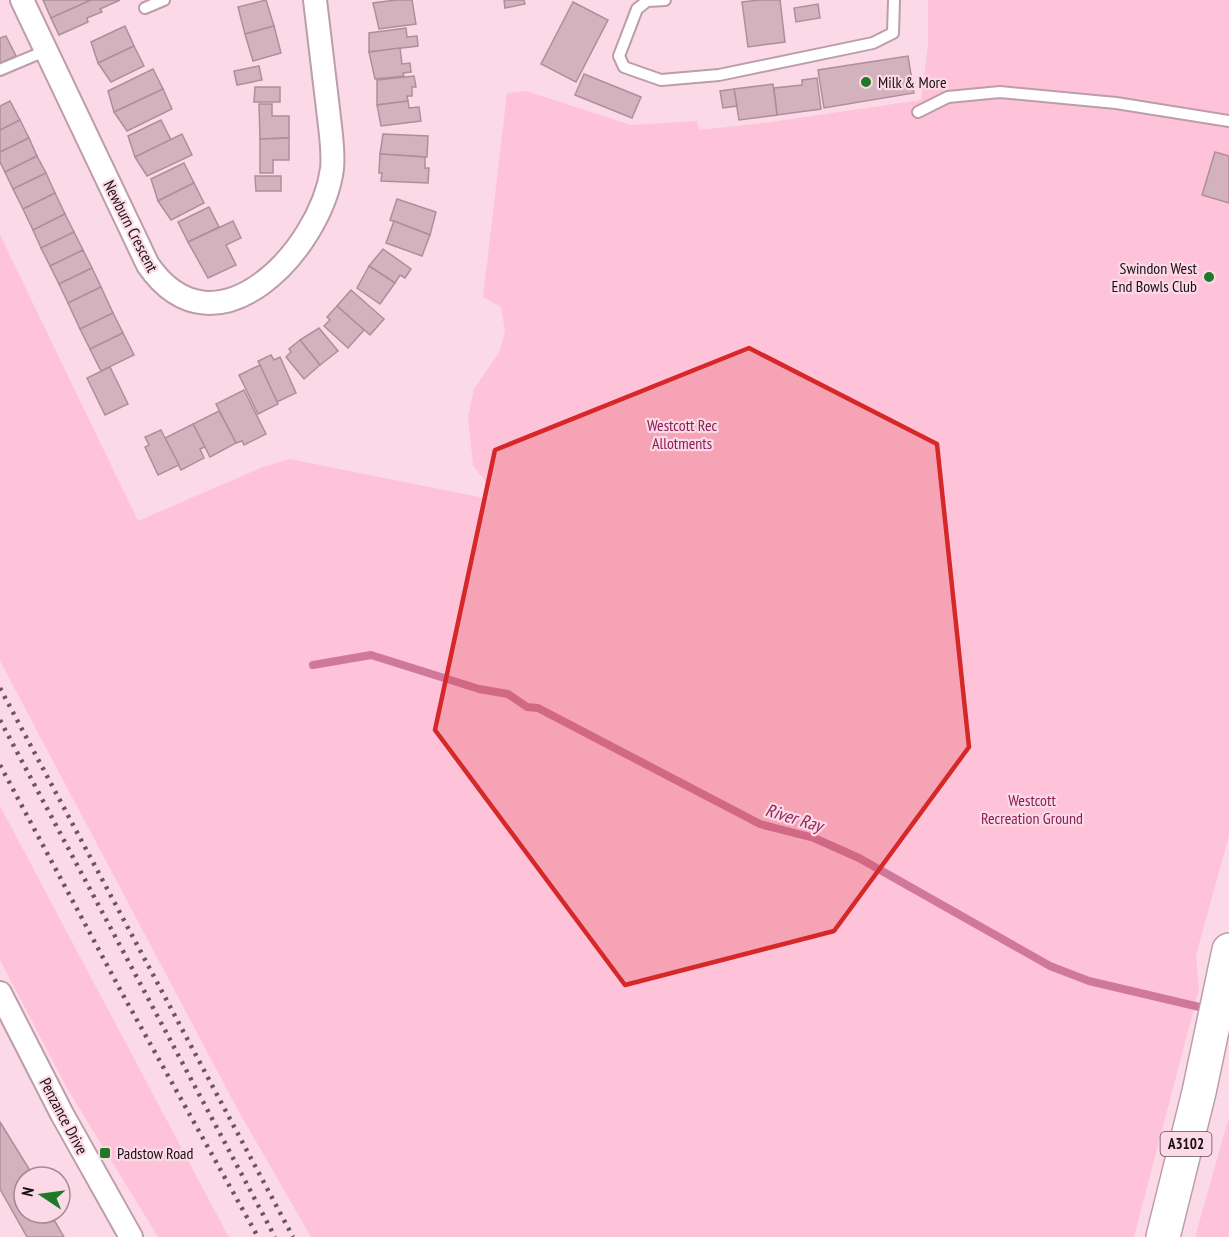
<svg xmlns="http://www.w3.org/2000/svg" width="1229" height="1237" font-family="'PT Sans Narrow',sans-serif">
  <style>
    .green { fill: #fec3d9 }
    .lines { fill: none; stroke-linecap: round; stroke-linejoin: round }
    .stream { stroke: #d0789c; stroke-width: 8 }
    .building { fill: #d3b2be; stroke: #ae8e9a; stroke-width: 1.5 }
    .lane-casing { stroke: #bd9da9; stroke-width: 14 }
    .street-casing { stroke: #bd9da9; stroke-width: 26 }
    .primary-casing { stroke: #bd9da9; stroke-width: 36 }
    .lane { stroke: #fff; stroke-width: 10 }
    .street { stroke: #fff; stroke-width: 22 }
    .primary { stroke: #fff; stroke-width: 33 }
    .rail { stroke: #6a565d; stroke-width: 4.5; stroke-dasharray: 3 6; stroke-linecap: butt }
    .marked { fill: #d62828; fill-opacity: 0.2; stroke: #d62828; stroke-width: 4.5; stroke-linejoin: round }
    .poi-dot { fill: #1f7928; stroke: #fcd9e6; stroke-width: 2 }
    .labels { text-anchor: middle; stroke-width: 4.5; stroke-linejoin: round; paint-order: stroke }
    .shield { fill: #fcd9e6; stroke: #5e4c53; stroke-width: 1.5 }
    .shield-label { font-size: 15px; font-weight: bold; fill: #1b1014 }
    .poi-label { font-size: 16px; fill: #1b1014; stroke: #fcd9e6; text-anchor: start }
    .street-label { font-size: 16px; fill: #1b1014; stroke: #fcd9e6 }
    .park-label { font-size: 16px; fill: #891f55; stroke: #fcd9e6 }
    .water-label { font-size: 18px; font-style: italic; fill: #91285c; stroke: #fcd9e6 }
  </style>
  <rect width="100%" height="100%" fill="#fcd9e6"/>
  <!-- green -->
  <g class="green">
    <polygon points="928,0 1229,0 1229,836 1196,955 1199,989 1134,1237 311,1237 239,1112 0,661 0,235 138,521 263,467 290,459 489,499 490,488 473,465 468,417 474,389 500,351 505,331 501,307 483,297 507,93 526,91 631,125 697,121 699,130 764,123 921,100 928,45"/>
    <polygon points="0,806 226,1232 229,1237 158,1237 67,1088 0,960"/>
    <polygon points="1229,1117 1229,1237 1195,1237"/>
  </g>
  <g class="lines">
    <!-- stream -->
    <polyline class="stream" points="313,665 371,655 479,689 508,694 527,707 538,708 760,824 814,838 859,858 1050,966 1089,981 1208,1009"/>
  </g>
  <!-- building -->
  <g class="building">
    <polygon points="43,0 91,0 51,18"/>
    <polygon points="91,0 120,0 100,9 102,12 87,18 88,22 59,35 51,18"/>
    <polygon points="266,0 274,26 245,34 238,7"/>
    <polygon points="396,0 412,0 416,24 379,29 373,3"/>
    <polygon points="504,0 524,0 525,4 505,8"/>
    <polygon points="760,0 780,0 785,42 748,47 742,2"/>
    <polygon points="573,2 608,20 576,82 541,64"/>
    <polygon points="818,4 820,18 796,22 794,8"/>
    <polygon points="125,26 134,46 98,63 91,42"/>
    <polygon points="274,26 281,53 253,61 245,34"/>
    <polygon points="406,28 407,37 417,36 418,46 369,52 369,33"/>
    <polygon points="6,36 16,56 0,63 0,38"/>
    <polygon points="134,46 144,66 111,82 98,63"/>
    <polygon points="400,48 402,64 410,63 411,72 403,73 404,76 375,79 369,52"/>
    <polygon points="908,56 914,93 824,108 818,70"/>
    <polygon points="259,66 262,80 237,85 234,71"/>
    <polygon points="153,69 163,89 114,112 108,91"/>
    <polygon points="584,74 641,97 632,118 575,95"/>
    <polygon points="414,76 416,87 412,87 412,96 407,96 408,101 377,105 377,80"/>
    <polygon points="817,78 821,109 777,115 774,88 802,85 802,80"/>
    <polygon points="773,84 777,115 739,120 734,89"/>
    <polygon points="255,87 280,87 280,102 254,102"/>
    <polygon points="163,89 172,109 127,131 114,112"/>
    <polygon points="734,89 737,106 723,108 720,91"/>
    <polygon points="10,101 20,120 0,130 0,106"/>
    <polygon points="408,101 409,108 419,107 421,121 381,126 377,105"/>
    <polygon points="259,104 272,104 272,116 289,116 289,138 260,139"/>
    <polygon points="20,120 29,138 0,152 0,130"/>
    <polygon points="161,120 171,140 135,157 128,136"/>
    <polygon points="182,134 192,155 147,176 135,157"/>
    <polygon points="383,134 428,136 427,157 380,154"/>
    <polygon points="29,138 37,156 5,172 0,162 0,152"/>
    <polygon points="289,138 289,160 273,160 273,173 260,173 260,139"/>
    <polygon points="1215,152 1229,156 1229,203 1202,195"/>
    <polygon points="380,154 425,157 425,168 429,168 428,183 381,181 382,173 379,173"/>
    <polygon points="37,156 46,173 13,189 5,172"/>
    <polygon points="184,163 194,183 158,201 151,179"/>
    <polygon points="46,173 55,193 23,209 13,189"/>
    <polygon points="255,176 281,176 281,191 256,191"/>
    <polygon points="194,183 204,203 171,220 158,201"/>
    <polygon points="55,193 65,214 33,230 23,209"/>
    <polygon points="397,199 436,212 430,235 390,220"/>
    <polygon points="209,207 219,227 188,242 178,222"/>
    <polygon points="65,214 74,232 41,248 33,230"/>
    <polygon points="233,221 241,238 226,245 236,265 208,278 188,242"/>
    <polygon points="394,221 430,235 422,256 386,243"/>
    <polygon points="74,232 83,250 50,266 41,248"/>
    <polygon points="383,249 411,269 405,278 400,275 395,283 369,266"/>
    <polygon points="83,250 92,268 59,284 50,266"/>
    <polygon points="369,266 395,283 380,304 357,288"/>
    <polygon points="92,268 101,287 68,303 59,284"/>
    <polygon points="101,287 113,313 80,329 68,303"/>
    <polygon points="351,290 384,319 370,335 337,306"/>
    <polygon points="337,306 364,330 348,348 324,326 330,320 327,317"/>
    <polygon points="113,313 123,333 90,349 80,329"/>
    <polygon points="319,328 338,351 320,365 300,340"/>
    <polygon points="123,333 134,355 101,371 90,349"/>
    <polygon points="300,340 320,365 304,379 286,357 291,352 289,349"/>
    <polygon points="271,355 274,360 280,357 296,393 277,402 258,361"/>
    <polygon points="260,365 278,404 258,414 239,375"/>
    <polygon points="110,367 128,404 105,415 87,378"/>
    <polygon points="244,390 266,434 244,445 242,441 236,443 216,404"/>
    <polygon points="219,411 236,443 210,457 193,424"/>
    <polygon points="193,424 205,447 200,449 204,458 181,470 165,438"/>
    <polygon points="161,430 179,465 158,475 145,447 149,445 145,437"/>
    <polygon points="0,1122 34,1177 24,1177 24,1213 50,1213 64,1237 27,1237 0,1189"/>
  </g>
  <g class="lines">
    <!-- lane casing -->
    <g class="lane-casing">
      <g id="lane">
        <polyline points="665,0 647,1 637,9 619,56 624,67 661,80 719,75 873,43 893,33 894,0"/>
        <polyline points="145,8 164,0"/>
        <polyline points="0,70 45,51"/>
        <polyline points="918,112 948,97 1000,92 1116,103 1229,121"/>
      </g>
    </g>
    <!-- street casing -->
    <g class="street-casing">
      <g id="street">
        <path d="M22,0L148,265C216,363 321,249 332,169C334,149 330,129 328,109C324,73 319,36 315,0"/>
        <polyline points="0,993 62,1114 131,1237"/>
      </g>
    </g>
    <!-- primary casing -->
    <g class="primary-casing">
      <polyline id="primary" points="1163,1237 1199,1092 1229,950"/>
    </g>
    <!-- lane -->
    <use href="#lane" class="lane"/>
    <!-- street -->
    <use href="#street" class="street"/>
    <!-- primary -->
    <use href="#primary" class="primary"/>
    <!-- rail -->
    <g class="rail">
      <polyline points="0,688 293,1237"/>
      <polyline points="0,720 275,1237"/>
      <polyline points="0,765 123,995 258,1237"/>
    </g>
  </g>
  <!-- marked area -->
  <path class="marked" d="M749,348L937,444L969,747L834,931L625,985L435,730L495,450Z"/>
  <!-- markers -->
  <g class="poi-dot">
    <circle cx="866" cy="82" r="6"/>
    <circle cx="1209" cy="277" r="6"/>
    <rect x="99" y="1147" width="12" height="12" rx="3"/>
  </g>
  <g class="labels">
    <!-- shield labels -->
    <rect class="shield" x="1160.5" y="1132" width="51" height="24" rx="4.5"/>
    <g class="shield-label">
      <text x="1186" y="1149">A3102</text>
    </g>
    <!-- poi labels -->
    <g class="poi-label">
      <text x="878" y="88">Milk &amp; More</text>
      <text x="1197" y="274" text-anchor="end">Swindon West<tspan x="1197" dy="18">End Bowls Club</tspan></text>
      <text x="117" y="1159">Padstow Road</text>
    </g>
    <!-- street labels -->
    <g class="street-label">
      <text transform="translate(131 226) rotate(63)" y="6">Newburn Crescent</text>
      <text transform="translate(64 1116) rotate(62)" y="6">Penzance Drive</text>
    </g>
    <!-- park labels -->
    <g class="park-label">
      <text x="682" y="431">Westcott Rec<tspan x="682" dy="18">Allotments</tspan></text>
      <text x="1032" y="806">Westcott<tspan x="1032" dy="18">Recreation Ground</tspan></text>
    </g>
    <!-- water labels -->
    <g class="water-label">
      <text transform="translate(794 818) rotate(17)" y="6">River Ray</text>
    </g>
  </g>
  <!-- north arrow -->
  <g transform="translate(42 1195) rotate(283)"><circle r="28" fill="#fcd9e6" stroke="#a28992" stroke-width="1.5"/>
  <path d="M0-4.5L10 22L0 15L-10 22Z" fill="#1f7928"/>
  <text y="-9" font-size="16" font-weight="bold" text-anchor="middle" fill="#1b1014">N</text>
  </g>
</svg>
